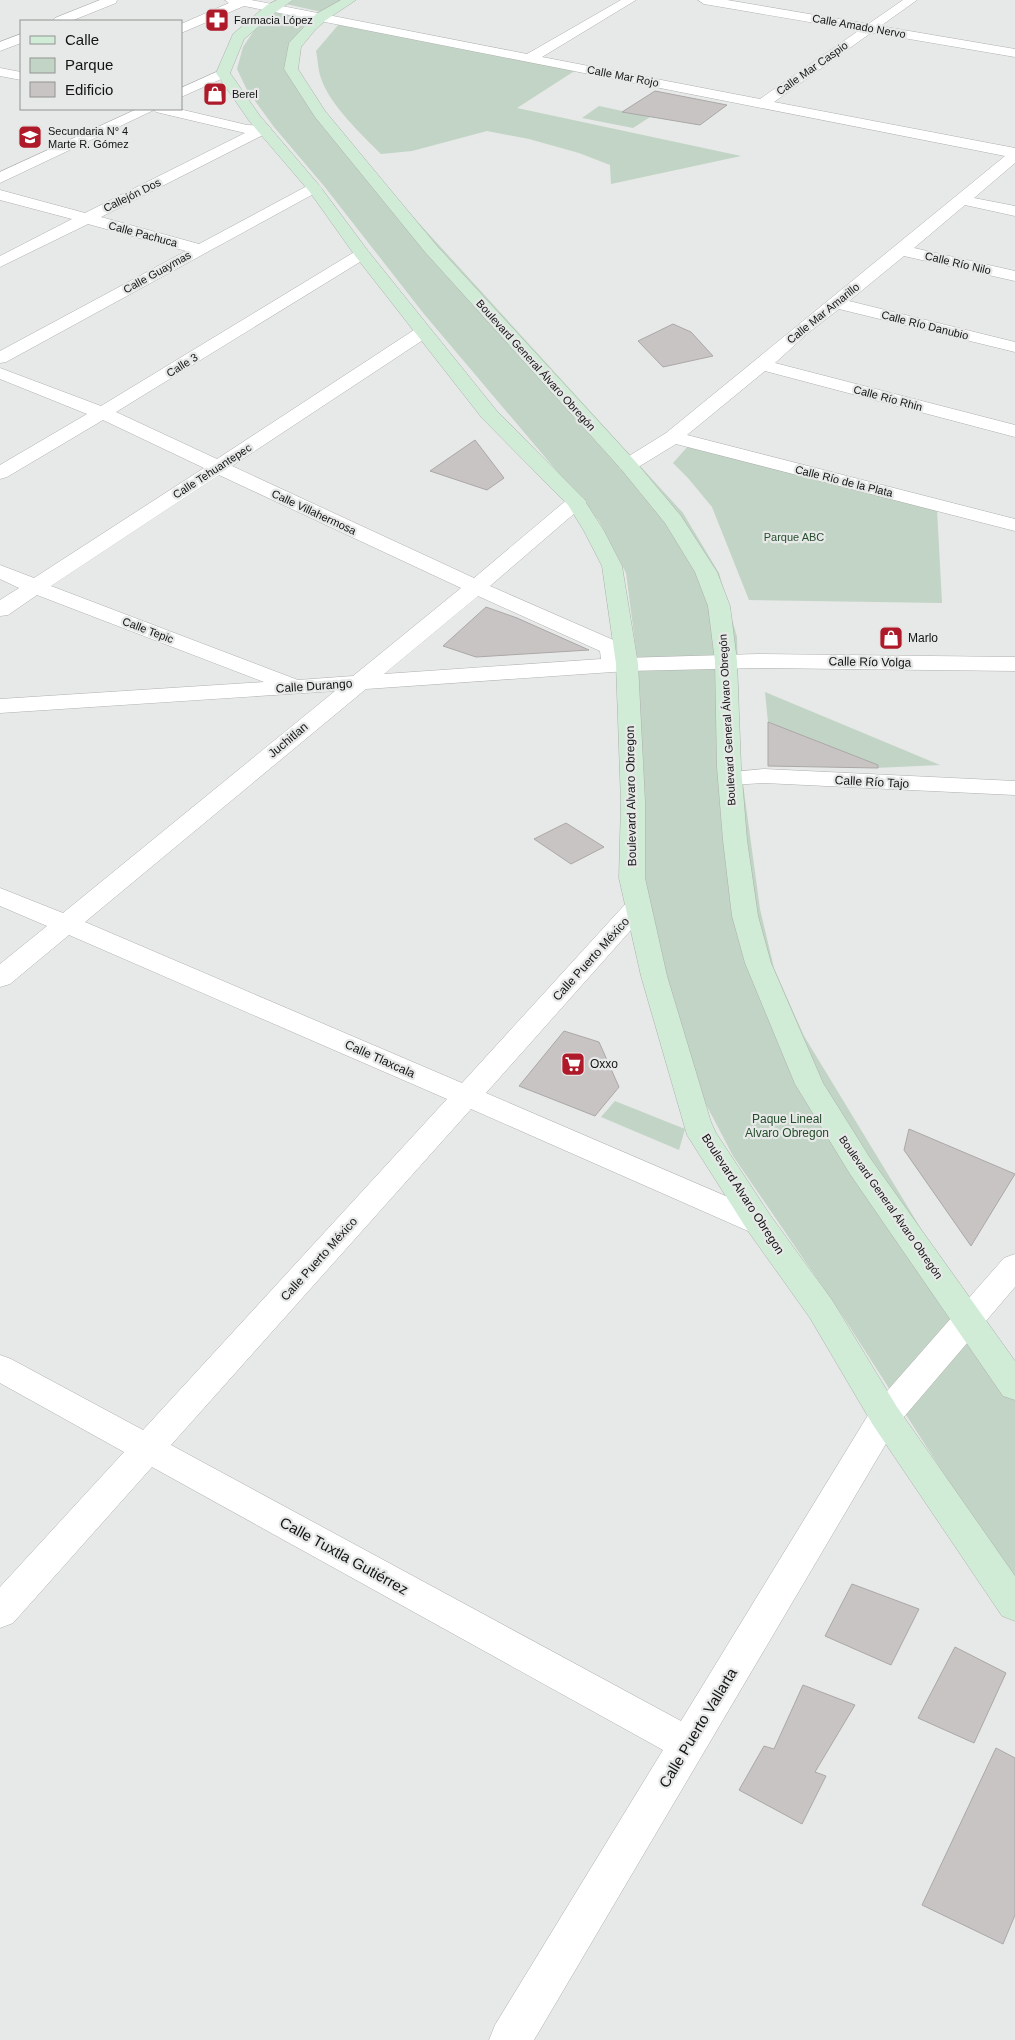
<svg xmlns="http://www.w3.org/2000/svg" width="1015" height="2040" font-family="Arial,sans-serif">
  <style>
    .green { fill: #c2d4c5 }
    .building { fill: #c8c4c4; stroke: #aba8a7 }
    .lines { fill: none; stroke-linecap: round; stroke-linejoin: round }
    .minor-casing { stroke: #aeb0ae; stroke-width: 1 }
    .tertiary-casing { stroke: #aeb0ae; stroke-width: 1 }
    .secondary-casing { stroke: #aeb0ae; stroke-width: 1 }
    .minor { fill: #fff; fill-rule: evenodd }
    .tertiary { fill: #fff; fill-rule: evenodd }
    .secondary { fill: #d0ecd6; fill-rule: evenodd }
    .labels { text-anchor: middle; stroke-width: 4.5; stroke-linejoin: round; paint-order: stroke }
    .far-poi-label { font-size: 11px; fill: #131413; stroke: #e6e9e7; text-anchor: start }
    .far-street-label { font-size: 11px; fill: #131413; stroke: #e6e9e7 }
    .far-park-label { font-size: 11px; fill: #264e2e; stroke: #e6e9e7 }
    .poi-label { font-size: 12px; fill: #131413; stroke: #e6e9e7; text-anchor: start }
    .street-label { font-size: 12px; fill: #131413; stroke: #e6e9e7 }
    .park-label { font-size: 12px; fill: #264e2e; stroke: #e6e9e7 }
    .near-street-label { font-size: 15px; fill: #131413; stroke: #e6e9e7 }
  </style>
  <rect width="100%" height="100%" fill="#e6e9e7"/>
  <!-- green -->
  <g class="green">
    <polygon points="294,0 351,0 326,13 286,4"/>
    <polygon points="283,7 321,16 308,27 292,68 314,108 683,513 719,573 737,637 740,762 760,909 774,968 804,1036 923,1232 1015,1361 1015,1585 844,1318 733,1156 686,1066 643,914 638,665 626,573 599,521 424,314 324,186 274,127 247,90 237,69 243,47 255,29"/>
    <path d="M339,24L576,70L517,108L741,156L611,184L610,165L579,153L529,139L487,131L412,151L381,154C362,135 329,104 321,78C318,70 318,60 316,51Z"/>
    <polygon points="599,106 650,117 633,128 582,118"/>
    <polygon points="689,445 937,509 942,603 749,600 712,507 688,478 673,463"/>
    <polygon points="765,692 940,765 875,768 768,722"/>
    <polygon points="615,1101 685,1129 679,1150 601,1117"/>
  </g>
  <!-- building -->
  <g class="building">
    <polygon points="655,91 727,105 700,125 622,112"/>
    <polygon points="673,324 691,332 713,356 663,367 638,341"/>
    <polygon points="475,440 504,478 487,490 430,471"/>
    <polygon points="486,607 517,618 589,650 476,657 443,646"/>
    <polygon points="768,722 878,765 878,768 768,766"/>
    <polygon points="566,823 604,847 571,864 534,839"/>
    <polygon points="564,1031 599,1042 619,1087 595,1116 519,1086"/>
    <polygon points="909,1129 1015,1174 971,1246 904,1150"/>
    <polygon points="852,1584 919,1609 891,1665 825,1636"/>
    <polygon points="955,1647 1006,1673 974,1743 918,1718"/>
    <polygon points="803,1685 855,1705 815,1772 826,1776 802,1824 739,1790 764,1746 774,1749"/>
    <polygon points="996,1748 1015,1758 1015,1915 1003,1944 922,1905"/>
  </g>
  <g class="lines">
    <!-- minor casing -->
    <g class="minor-casing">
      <g id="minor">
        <polygon points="100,0 117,0 116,3 71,21 53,21 55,18"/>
        <polygon points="225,0 251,0 527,54 621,0 636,0 542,57 760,99 903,0 917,0 774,102 1015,148 1015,163 974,198 1015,206 1015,216 965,205 914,248 1015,271 1015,281 904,256 849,301 1015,342 1015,352 839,309 808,333 775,363 1015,425 1015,437 765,371 687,435 1015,519 1015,531 676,444 635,469 628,471 621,469 618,465 621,461 666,433 1005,156 244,6 181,33 181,24 229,3"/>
        <polygon points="21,34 21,43 0,51 0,42"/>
        <polygon points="0,68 21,72 21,80 0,76"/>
        <polygon points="223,69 228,70 230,73 228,76 181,97 181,88"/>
        <polygon points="137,109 179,109 247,125 269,126 271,129 269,132 101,217 199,244 309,185 319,185 322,188 319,191 6,362 0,363 0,351 186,251 88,224 0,267 0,256 72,219 0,200 0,190 85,213 245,133 156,112 154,110 0,183 0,172"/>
        <path d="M362,249L368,251L370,254L368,257L116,412L217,459L417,328L423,327L429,328L432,332L429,336L232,466L474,578L569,498L576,496L583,498L586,502L583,506L490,586L618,642L623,658L758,654L1015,657V671L758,668L627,671L366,689L85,922L462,1083L629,900L638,898L647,900L651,906L647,912L486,1093L770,1215L774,1223L770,1231L759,1234L748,1231L471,1109L171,1445L681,1721L873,1407L1004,1258L1015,1254V1287L897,1425L534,2040H489L495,2025L663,1750L152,1467L13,1623L0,1628V1587L124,1452L0,1383V1355L11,1359L143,1430L447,1099L69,935L10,984L0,987V964L47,926L0,906V888L63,913L335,691L0,713V699L264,682L37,595L8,615L0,616V600L19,588L0,579V565L34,578L204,468L103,420L7,477L0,479V465L87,414L0,379V368L101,406L356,251ZM219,475L461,588L353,676L298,680L51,586ZM478,596L600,651L601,659L384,674Z"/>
        <polygon points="764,769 1015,781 1015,795 764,783 730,785 722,783 718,778 722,773"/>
      </g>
    </g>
    <!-- tertiary casing -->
    <g class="tertiary-casing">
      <polygon id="tertiary" points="698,0 727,0 1015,49 1015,57 704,4"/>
    </g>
    <!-- secondary casing -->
    <g class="secondary-casing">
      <g id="secondary">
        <polygon points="277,0 293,0 277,11 244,39 230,73 260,116 319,185 368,251 496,410 583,498 604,531 622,566 638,664 645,802 645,878 667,976 711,1122 716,1133 770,1215 832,1300 897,1407 1015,1576 1015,1621 1002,1616 873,1425 810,1318 748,1231 687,1135 641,976 619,878 621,802 616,664 602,566 584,531 568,505 482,418 356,257 309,191 250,122 216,73 233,34 267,5"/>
        <polygon points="341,0 356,0 326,20 315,30 301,47 298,69 325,111 437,246 635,461 681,516 717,572 730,606 737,661 741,767 747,840 758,916 771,963 823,1083 870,1158 1015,1361 1015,1400 1003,1396 850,1174 795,1084 745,963 732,916 723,840 717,767 715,661 708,606 695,572 665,523 621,469 425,252 315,117 284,69 289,43 316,14"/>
      </g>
    </g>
    <!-- minor -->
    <use href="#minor" class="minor"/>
    <!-- tertiary -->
    <use href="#tertiary" class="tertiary"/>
    <!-- secondary -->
    <use href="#secondary" class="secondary"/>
  </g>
  <!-- icons -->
  <defs>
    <g id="pharmacy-square" transform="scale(1.25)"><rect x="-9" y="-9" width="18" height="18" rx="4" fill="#ae1a2a" stroke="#e6e9e7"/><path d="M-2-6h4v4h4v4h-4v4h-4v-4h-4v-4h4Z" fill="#fff"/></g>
    <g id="shop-square" transform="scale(1.25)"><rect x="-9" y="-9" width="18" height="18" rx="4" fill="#ae1a2a" stroke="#e6e9e7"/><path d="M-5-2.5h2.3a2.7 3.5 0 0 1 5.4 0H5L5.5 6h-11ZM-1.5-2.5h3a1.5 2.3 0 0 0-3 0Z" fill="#fff"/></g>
    <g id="school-square" transform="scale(1.25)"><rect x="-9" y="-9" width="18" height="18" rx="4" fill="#ae1a2a" stroke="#e6e9e7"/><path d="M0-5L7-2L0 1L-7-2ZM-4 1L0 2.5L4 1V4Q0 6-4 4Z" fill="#fff"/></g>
    <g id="supermarket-square" transform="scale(1.25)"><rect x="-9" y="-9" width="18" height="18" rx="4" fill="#ae1a2a" stroke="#e6e9e7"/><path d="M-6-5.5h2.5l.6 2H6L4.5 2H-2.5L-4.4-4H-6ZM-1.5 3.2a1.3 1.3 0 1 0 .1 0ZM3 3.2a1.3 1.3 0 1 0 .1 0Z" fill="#fff"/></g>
  </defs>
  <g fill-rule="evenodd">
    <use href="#pharmacy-square" x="217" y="20"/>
    <use href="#shop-square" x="215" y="94"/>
    <use href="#school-square" x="30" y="137"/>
    <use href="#shop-square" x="891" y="638"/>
    <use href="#supermarket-square" x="573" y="1064"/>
  </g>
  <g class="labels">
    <!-- far-poi labels -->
    <g class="far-poi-label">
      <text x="234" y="24">Farmacia López</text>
      <text x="232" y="98">Berel</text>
      <text x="48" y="135">Secundaria N° 4<tspan x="48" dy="13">Marte R. Gómez</tspan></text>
    </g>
    <!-- far-street labels -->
    <g class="far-street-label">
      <text transform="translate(859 26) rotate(10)" y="4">Calle Amado Nervo</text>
      <text transform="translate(812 68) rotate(-35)" y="4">Calle Mar Caspio</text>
      <text transform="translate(623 76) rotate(11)" y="4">Calle Mar Rojo</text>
      <text transform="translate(132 195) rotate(-26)" y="4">Callejón Dos</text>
      <text transform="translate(143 234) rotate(15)" y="4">Calle Pachuca</text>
      <text transform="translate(958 263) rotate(13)" y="4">Calle Río Nilo</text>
      <text transform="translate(157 272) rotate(-29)" y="4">Calle Guaymas</text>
      <text transform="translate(823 313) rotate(-39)" y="4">Calle Mar Amarillo</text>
      <text transform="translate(925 325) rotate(14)" y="4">Calle Río Danubio</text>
      <text transform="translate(182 365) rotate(-32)" y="4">Calle 3</text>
      <text transform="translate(536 365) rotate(48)" y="4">Boulevard General Álvaro Obregón</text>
      <text transform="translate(888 398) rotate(15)" y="4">Calle Río Rhin</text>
      <text transform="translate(212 471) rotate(-33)" y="4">Calle Tehuantepec</text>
      <text transform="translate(844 481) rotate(14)" y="4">Calle Río de la Plata</text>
      <text transform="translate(314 512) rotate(25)" y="4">Calle Villahermosa</text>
      <text transform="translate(148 630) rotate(21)" y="4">Calle Tepic</text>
      <text transform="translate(727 720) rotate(-93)" y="4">Boulevard General Álvaro Obregón</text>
      <text transform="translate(891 1207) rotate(55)" y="4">Boulevard General Álvaro Obregón</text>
    </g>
    <!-- far-park labels -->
    <g class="far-park-label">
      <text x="794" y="541">Parque ABC</text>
    </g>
    <!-- poi labels -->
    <g class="poi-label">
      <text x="908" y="642">Marlo</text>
      <text x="590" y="1068">Oxxo</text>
    </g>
    <!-- street labels -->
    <g class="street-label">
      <text transform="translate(870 662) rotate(1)" y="4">Calle Río Volga</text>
      <text transform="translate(314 686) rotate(-4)" y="4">Calle Durango</text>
      <text transform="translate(288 740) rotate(-40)" y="4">Juchitlan</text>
      <text transform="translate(872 782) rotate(3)" y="4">Calle Río Tajo</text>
      <text transform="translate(631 796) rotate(-91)" y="4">Boulevard Alvaro Obregon</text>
      <text transform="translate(591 959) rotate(-48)" y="4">Calle Puerto México</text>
      <text transform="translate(380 1059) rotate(24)" y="4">Calle Tlaxcala</text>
      <text transform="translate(743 1194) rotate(57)" y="4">Boulevard Alvaro Obregon</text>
      <text transform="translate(319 1259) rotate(-48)" y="4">Calle Puerto México</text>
    </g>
    <!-- park labels -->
    <g class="park-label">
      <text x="787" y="1123">Paque Lineal<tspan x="787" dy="14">Alvaro Obregon</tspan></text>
    </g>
    <!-- near-street labels -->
    <g class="near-street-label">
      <text transform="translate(344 1556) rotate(29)" y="5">Calle Tuxtla Gutiérrez</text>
      <text transform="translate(698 1728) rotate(-59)" y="5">Calle Puerto Vallarta</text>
    </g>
  </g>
  <!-- legend -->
  <rect x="20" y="20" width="162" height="90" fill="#e6e9e7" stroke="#929492"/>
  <rect x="30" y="36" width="25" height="8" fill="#d0ecd6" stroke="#929492"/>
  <text x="65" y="45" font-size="15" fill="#131413">Calle</text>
  <rect x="30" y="58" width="25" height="15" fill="#c2d4c5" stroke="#929492"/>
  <text x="65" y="70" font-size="15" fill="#131413">Parque</text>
  <rect x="30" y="82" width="25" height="15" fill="#c8c4c4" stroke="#929492"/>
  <text x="65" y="95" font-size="15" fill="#131413">Edificio</text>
</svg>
